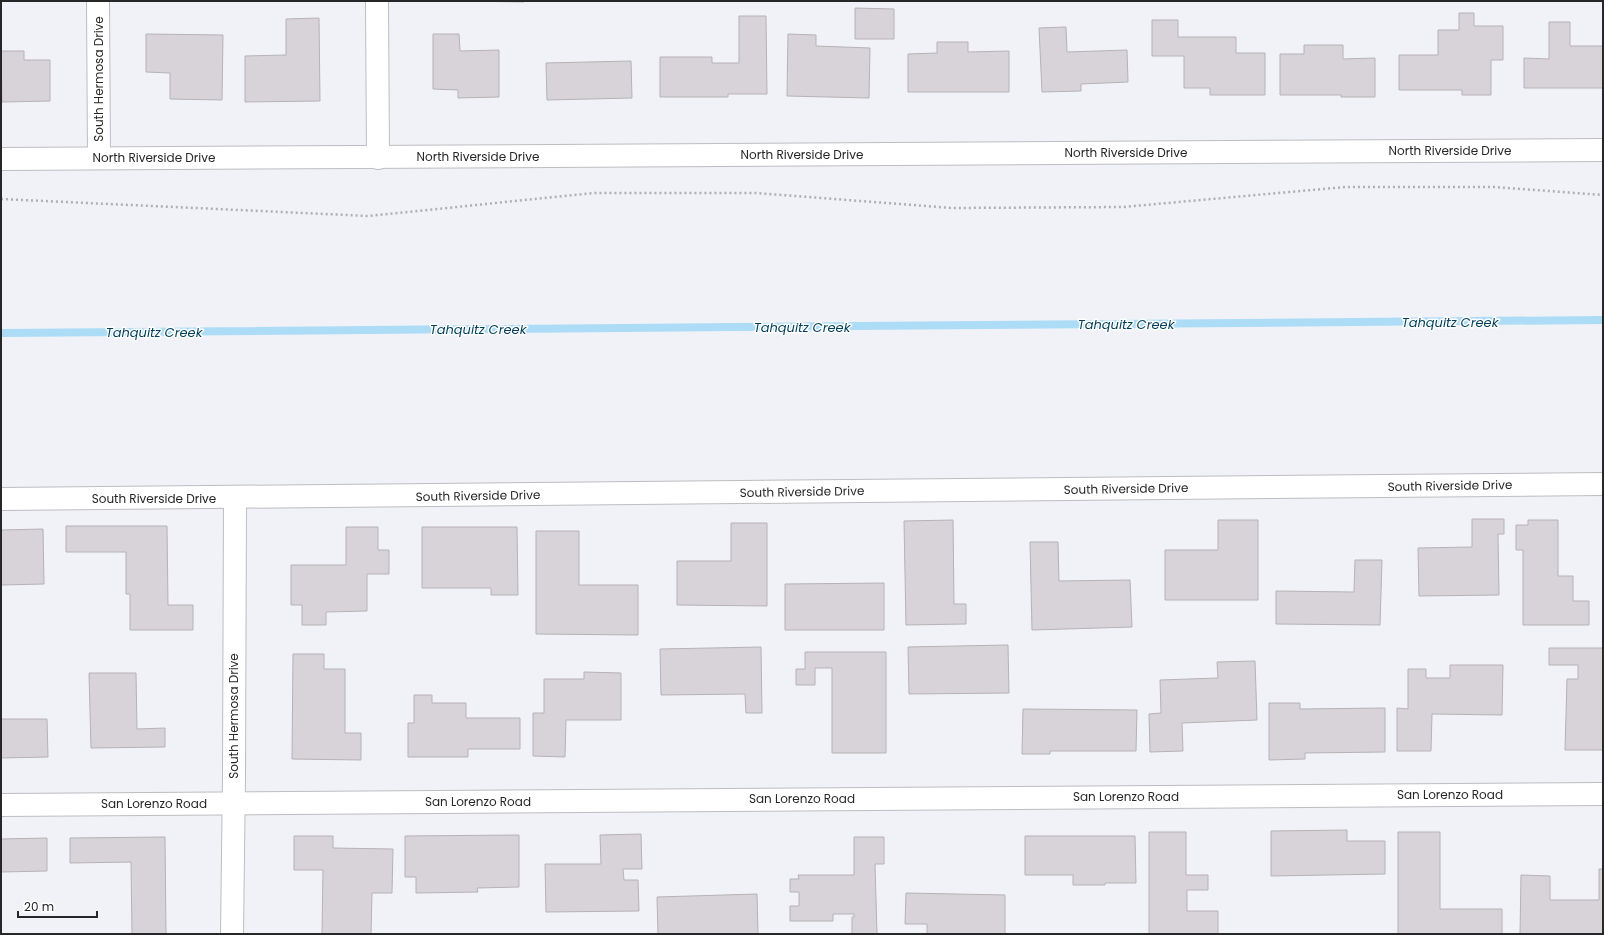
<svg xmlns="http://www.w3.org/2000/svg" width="1604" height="935" font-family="Poppins,sans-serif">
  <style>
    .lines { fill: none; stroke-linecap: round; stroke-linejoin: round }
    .stream { stroke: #addcf7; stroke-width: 8 }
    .building { fill: #d7d3d8; stroke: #b6b2b6 }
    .street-casing { stroke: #bdbdc2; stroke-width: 24 }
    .path { stroke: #aeafb3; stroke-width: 2.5; stroke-dasharray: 2 3; stroke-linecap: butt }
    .street { stroke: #fff; stroke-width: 22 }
    .labels { text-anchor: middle; stroke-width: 3; stroke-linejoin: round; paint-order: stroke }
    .street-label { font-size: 12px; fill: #272729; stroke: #fff }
    .water-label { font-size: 13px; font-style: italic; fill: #003f59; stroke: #fff }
  </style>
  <rect width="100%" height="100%" fill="#f1f2f7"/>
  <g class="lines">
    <!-- stream -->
    <polyline class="stream" points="1,333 1603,320"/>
  </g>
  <!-- building -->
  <g class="building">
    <polygon points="462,1 524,1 524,2"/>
    <polygon points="855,8 894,9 894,39 855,39"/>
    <polygon points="1459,13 1474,13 1474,26 1503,26 1503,60 1491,60 1491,95 1462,95 1462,90 1399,90 1399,55 1438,55 1438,30 1459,30"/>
    <polygon points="739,16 766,16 767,94 728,94 728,97 660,97 660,57 712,57 712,63 739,63"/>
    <polygon points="319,18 320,101 245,102 245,56 286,55 286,19"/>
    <polygon points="1152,20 1178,20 1178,37 1236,37 1236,53 1265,53 1265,95 1210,95 1210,88 1184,88 1184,56 1152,56"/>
    <polygon points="1549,22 1570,22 1570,46 1603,46 1603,88 1524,88 1524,58 1549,59"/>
    <polygon points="1066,27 1067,52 1127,50 1128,82 1081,84 1081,91 1042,92 1039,28"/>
    <polygon points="146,34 223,35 222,100 170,99 170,73 146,72"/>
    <polygon points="433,34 459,34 460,51 499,50 499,97 458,98 458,90 433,89"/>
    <polygon points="788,34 816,35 816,46 870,48 869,98 787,96"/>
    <polygon points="937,42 968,42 968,52 1009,51 1009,92 908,92 908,54 937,53"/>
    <polygon points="1304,45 1343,45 1343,59 1375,58 1375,97 1341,97 1341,95 1280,95 1280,54 1304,54"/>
    <polygon points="1,51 24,51 24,60 50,60 50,101 2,102"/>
    <polygon points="631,61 632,98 547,100 546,63"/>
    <polygon points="1472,519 1504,519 1504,534 1498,534 1499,595 1419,596 1418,548 1472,547"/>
    <polygon points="953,520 954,604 966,604 966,624 906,625 904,521"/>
    <polygon points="1218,520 1258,520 1258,600 1165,600 1165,550 1218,550"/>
    <polygon points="1528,520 1558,520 1558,576 1573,576 1573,601 1589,601 1589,625 1523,625 1523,550 1516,550 1516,525 1528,525"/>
    <polygon points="731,523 767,523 767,606 677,605 677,561 731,561"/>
    <polygon points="66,526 167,526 168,605 193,605 193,630 130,630 130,594 126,594 126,552 66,552"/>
    <polygon points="346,527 378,527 378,550 389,550 389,574 367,574 367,611 326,612 326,625 302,625 302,605 291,605 291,565 346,565"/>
    <polygon points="422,527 517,527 518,595 491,595 491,588 422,588"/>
    <polygon points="43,529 44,584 1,585 1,530"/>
    <polygon points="536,531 579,531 579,585 638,585 638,635 536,634"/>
    <polygon points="1030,542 1058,542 1059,581 1130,580 1132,627 1032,630"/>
    <polygon points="1355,560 1382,560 1380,625 1276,624 1276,591 1354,592"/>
    <polygon points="884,583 884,630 785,630 785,584"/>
    <polygon points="1008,645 1009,693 909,694 908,647"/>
    <polygon points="761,647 762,713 746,713 745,694 661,695 660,649"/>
    <polygon points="1549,648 1603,648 1603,750 1565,750 1567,679 1578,679 1578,665 1549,665"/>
    <polygon points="805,652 886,652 886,753 832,753 832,668 815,668 815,685 796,685 796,669 805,669"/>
    <polygon points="293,654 324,654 324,669 345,669 345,733 361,733 361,760 292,759"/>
    <polygon points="1255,661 1257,720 1182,723 1183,751 1150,752 1149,714 1161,713 1160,680 1218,678 1217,662"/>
    <polygon points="1450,665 1503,665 1502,715 1432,714 1431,751 1397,751 1397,708 1408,709 1408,669 1426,669 1426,678 1450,678"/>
    <polygon points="584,672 621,673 621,720 566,720 565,757 533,756 533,713 544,713 544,679 584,679"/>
    <polygon points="89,673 136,673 137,729 165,728 165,747 91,748"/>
    <polygon points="414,695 432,695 432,703 466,703 466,718 520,718 520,749 468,749 468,757 408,757 408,723 414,723"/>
    <polygon points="1269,703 1300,703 1300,709 1385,708 1385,752 1305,753 1305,759 1269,760"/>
    <polygon points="1023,709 1137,710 1136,751 1050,751 1050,754 1022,754"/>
    <polygon points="1,719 47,719 48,757 1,758"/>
    <polygon points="1347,830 1347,841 1385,841 1385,874 1271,876 1271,831"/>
    <polygon points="1149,832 1186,832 1186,875 1208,875 1208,890 1187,890 1187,911 1218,911 1218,934 1149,934"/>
    <polygon points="1398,832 1440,832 1440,909 1502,909 1502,934 1398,934"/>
    <polygon points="641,834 642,869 623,869 624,880 638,880 639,911 546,912 545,864 601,864 600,835"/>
    <polygon points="519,835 519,887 477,888 478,892 416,893 416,877 405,877 405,836"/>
    <polygon points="294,836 333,836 333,848 393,849 392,893 372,893 371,934 322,934 323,870 294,870"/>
    <polygon points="1025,836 1135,836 1136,883 1105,883 1105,885 1073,885 1073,875 1025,875"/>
    <polygon points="165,837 166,934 132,934 131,862 70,863 70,838"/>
    <polygon points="854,837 884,837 884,864 875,864 877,934 852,934 852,917 854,917 854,914 833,914 833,921 790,921 790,906 799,906 799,892 790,892 790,879 799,879 798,875 854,875"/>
    <polygon points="47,838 47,871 1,872 1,839"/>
    <polygon points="1599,869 1603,869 1603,934 1520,934 1521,875 1550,876 1550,900 1599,900"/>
    <polygon points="906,893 1005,895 1005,934 927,934 927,924 905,924"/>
    <polygon points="757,894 758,934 658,934 657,897"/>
  </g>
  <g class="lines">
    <!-- street casing -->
    <g class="street-casing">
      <g id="street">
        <polyline points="98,1 99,158"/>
        <polyline points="377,1 378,158"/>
        <polyline points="1,159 1603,150"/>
        <polyline points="1,499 1603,484"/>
        <polyline points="1,805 1603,794"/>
        <polyline points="232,934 234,776 235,498"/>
      </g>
    </g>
    <!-- path -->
    <polyline class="path" points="1,199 368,216 594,193 756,193 952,208 1123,207 1345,187 1494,187 1603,195"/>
    <!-- street -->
    <use href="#street" class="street"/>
  </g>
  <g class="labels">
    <!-- street labels -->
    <g class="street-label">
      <text transform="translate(99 79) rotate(-90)" y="4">South Hermosa Drive</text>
      <text x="1450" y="155">North Riverside Drive</text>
      <text x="1126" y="157">North Riverside Drive</text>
      <text x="802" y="159">North Riverside Drive</text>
      <text x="478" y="161">North Riverside Drive</text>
      <text x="154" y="162">North Riverside Drive</text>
      <text transform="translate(1450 486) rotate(-1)" y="4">South Riverside Drive</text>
      <text transform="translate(1126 489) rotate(-1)" y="4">South Riverside Drive</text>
      <text transform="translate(802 492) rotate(-1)" y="4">South Riverside Drive</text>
      <text transform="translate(478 496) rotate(-1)" y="4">South Riverside Drive</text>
      <text x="154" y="503">South Riverside Drive</text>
      <text transform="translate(234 716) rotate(-90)" y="4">South Hermosa Drive</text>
      <text x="1450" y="799">San Lorenzo Road</text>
      <text x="1126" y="801">San Lorenzo Road</text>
      <text x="802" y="803">San Lorenzo Road</text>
      <text x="478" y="806">San Lorenzo Road</text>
      <text x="154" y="808">San Lorenzo Road</text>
    </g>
    <!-- water labels -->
    <g class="water-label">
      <text x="1450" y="327">Tahquitz Creek</text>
      <text x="1126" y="329">Tahquitz Creek</text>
      <text x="802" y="332">Tahquitz Creek</text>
      <text x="478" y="334">Tahquitz Creek</text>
      <text x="154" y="337">Tahquitz Creek</text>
    </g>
  </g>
  <!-- border -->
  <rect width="1604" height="935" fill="none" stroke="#272729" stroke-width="4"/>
  <!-- scale -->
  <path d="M18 911v6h79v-6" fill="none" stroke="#272729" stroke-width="2"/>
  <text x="24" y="911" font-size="12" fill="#272729" stroke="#ffffff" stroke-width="3" paint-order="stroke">20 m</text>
</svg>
